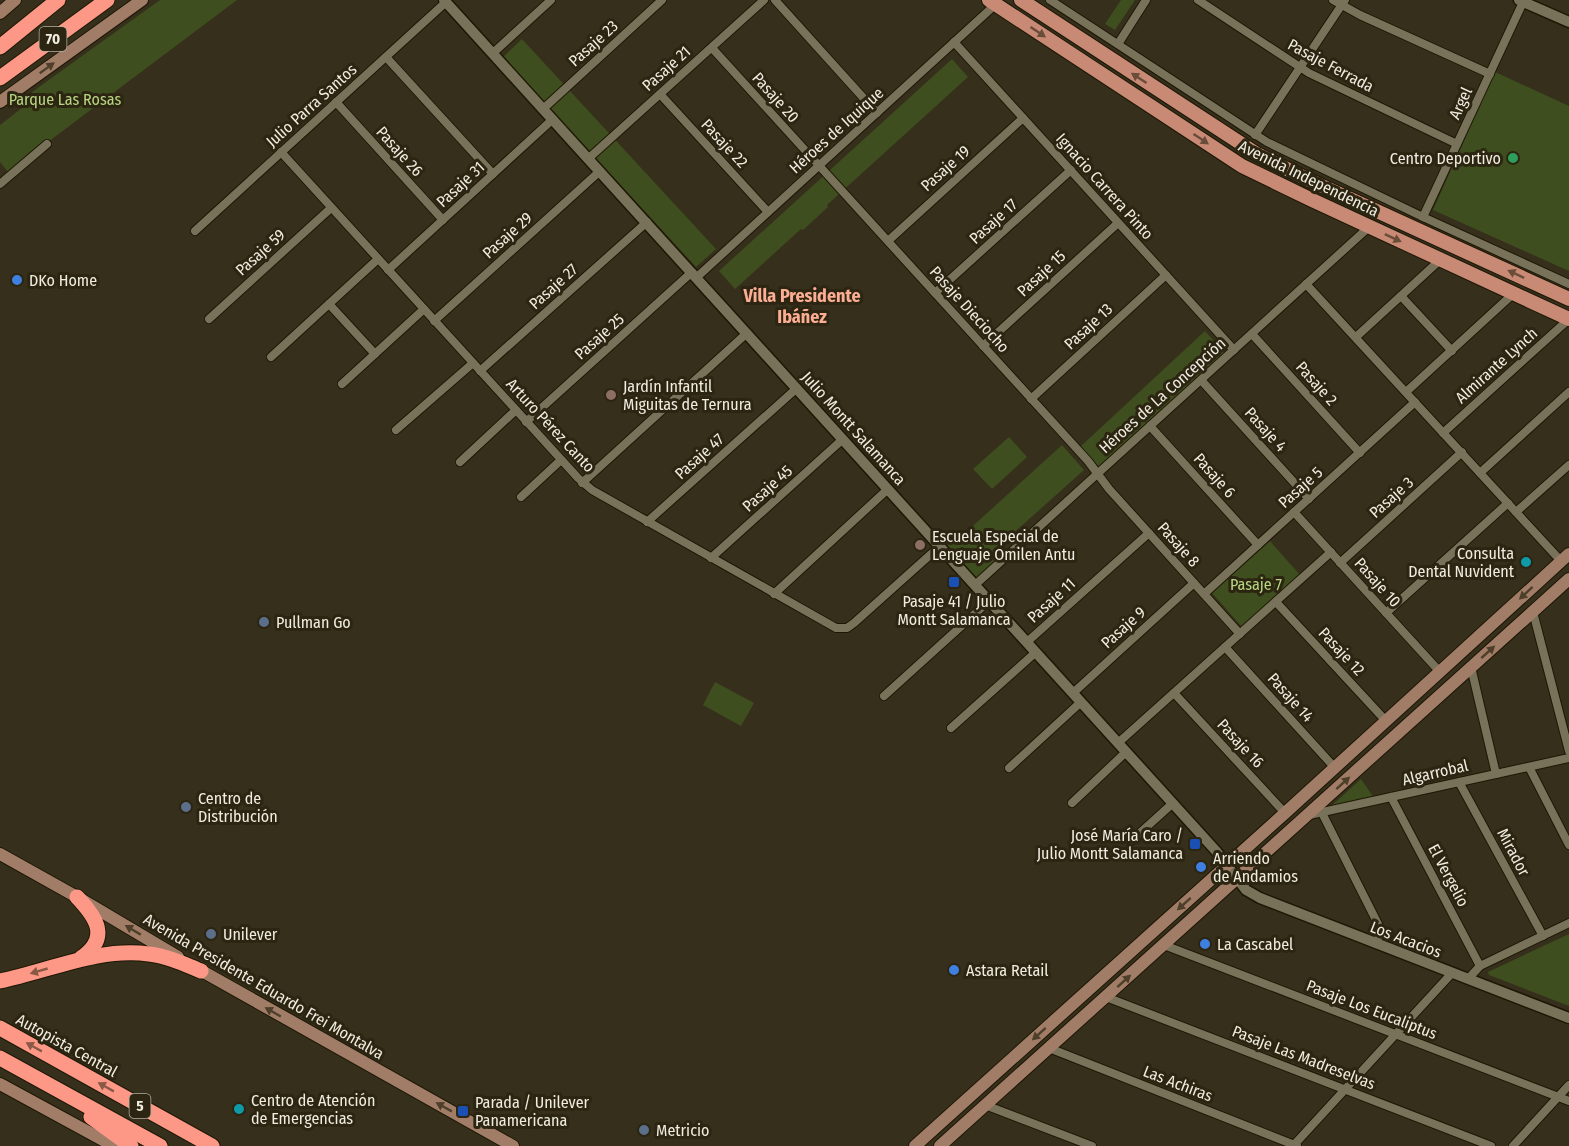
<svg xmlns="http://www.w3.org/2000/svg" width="1569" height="1146" font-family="'Fira Sans Condensed',sans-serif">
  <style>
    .green { fill: #3f4e1f }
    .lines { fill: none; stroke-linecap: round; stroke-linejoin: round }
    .minor-casing { stroke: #1d1704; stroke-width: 10 }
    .tertiary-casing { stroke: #1d1704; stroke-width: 13 }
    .secondary-casing { stroke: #1d1704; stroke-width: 14 }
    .primary-casing { stroke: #1d1704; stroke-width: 16 }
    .motorway-casing { stroke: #1d1704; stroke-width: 17 }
    .minor { stroke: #79725b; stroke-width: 8 }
    .tertiary { stroke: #79725b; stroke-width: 10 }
    .secondary { stroke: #a17d68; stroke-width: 12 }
    .primary { stroke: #c88975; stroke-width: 14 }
    .motorway { stroke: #fd9887; stroke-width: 15 }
    .oneway { fill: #6a4d39 }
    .oneway2 { fill: #4e3f2b }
    .oneway3 { fill: #8a5946 }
    .leisure-dot { fill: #2e9e5b; stroke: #2b2511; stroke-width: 2 }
    .shop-dot { fill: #3f7fe0; stroke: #2b2511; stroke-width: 2 }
    .education-dot { fill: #8d6e63; stroke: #2b2511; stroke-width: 2 }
    .culture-dot { fill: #0f9aa8; stroke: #2b2511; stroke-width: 2 }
    .transit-dot { fill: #1a4fb4; stroke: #2b2511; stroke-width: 2 }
    .service-dot { fill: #5c6f8a; stroke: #2b2511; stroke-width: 2 }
    .labels { text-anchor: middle; stroke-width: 6; stroke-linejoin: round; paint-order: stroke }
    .shield { fill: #2b2511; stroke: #b5b0a2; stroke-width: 1.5 }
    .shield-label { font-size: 15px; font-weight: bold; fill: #f0ece0 }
    .street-label { font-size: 16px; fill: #f0ece0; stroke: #2b2511 }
    .park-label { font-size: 16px; fill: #b7d582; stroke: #2b2511 }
    .poi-label { font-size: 16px; fill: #f0ece0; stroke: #2b2511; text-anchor: start }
    .neighbourhood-label { font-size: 18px; font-weight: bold; fill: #fcad94; stroke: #2b2511 }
  </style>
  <rect width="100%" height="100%" fill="#352f1b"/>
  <!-- green -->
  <g class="green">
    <polygon points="160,0 237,0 8,172 0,162 0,125 31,101 32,92"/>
    <polygon points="1121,0 1135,0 1115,30 1105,24"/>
    <polygon points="522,39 716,249 696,267 503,57"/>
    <polygon points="952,59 968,77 827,205 828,207 803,230 801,229 735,289 719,271"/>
    <polygon points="1495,72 1569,106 1569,271 1433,210"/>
    <polygon points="1205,331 1226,354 1101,469 1080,447"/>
    <polygon points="1009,437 1027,457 992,489 973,469"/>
    <polygon points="1062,445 1084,470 989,555 995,562 978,578 971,575 947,548 948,541 960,530 964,534"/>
    <polygon points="1270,541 1300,575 1242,627 1212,593"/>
    <polygon points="715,682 754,703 741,726 703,705"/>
    <polygon points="1361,779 1374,798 1329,808"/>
    <polygon points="1569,934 1569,1006 1489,975 1488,972"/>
  </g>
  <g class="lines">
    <!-- minor casing -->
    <g class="minor-casing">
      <g id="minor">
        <polyline points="775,0 877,113"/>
        <polyline points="1050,0 1267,142 1423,217 1569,284"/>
        <polyline points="1198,0 1309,73 1457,144"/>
        <polyline points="1333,0 1360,15 1490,74"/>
        <polyline points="954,42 1234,350"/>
        <polyline points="1118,44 1146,0"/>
        <polyline points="712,48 1088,461 1109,489 1240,634"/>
        <polyline points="493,53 551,0"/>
        <polyline points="386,57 493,174"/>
        <polyline points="660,94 768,212"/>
        <polyline points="336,102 443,220"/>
        <polyline points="543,109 662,0"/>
        <polyline points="1255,135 1345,0"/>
        <polyline points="281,152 578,478 592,490 836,628 847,628 854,623 940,546"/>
        <polyline points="589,158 764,0"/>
        <polyline points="0,184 47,144"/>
        <polyline points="1423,217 1524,0"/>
        <polyline points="195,231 446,2"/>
        <polyline points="888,241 1023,118"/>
        <polyline points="388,270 553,119"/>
        <polyline points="697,277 996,4"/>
        <polyline points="1306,284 1561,561"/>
        <polyline points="935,293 1071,170"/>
        <polyline points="1401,296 1452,351"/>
        <polyline points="329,304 375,354"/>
        <polyline points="209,319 331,208"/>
        <polyline points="434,321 600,171"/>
        <polyline points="1252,334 1360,453"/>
        <polyline points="1356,337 1440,260"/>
        <polyline points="983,346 1118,223"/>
        <polyline points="271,357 378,259"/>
        <polyline points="480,371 647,222"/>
        <polyline points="1201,380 1309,499"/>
        <polyline points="342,384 424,309"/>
        <polyline points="1406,392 1513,294"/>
        <polyline points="1031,399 1166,275"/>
        <polyline points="526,422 692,272"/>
        <polyline points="1150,426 1258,545"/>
        <polyline points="396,430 473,363"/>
        <polyline points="1443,433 1569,319"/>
        <polyline points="460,462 516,410"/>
        <polyline points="1480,473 1569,392"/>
        <polyline points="582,483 747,333"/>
        <polyline points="521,497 561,460"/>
        <polyline points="1294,512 1440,672"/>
        <polyline points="1516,512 1569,465"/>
        <polyline points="647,522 797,388"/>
        <polyline points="711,558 843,439"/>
        <polyline points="1340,563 1462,452"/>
        <polyline points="975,585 1369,227"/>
        <polyline points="774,594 888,489"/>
        <polyline points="1204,594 1415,402"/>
        <polyline points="1276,602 1386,721"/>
        <polyline points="1533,612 1569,751"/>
        <polyline points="1386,613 1508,503"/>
        <polyline points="1027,642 1149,533"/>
        <polyline points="1225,647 1335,768"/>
        <polyline points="1471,667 1496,774"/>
        <polyline points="1073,693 1194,583"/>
        <polyline points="1174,693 1285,813"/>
        <polyline points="884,696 989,601"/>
        <polyline points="951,728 1036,652"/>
        <polyline points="1118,743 1331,552"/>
        <polyline points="1529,767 1569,845"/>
        <polyline points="1009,768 1081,702"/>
        <polyline points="1459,782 1543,936"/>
        <polyline points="1391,797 1480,966"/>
        <polyline points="1072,803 1126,752"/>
        <polyline points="1322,813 1378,924 1380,931 1376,944"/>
        <polyline points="1309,815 1569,758"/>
        <polyline points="1131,841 1173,803"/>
        <polyline points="1164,945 1569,1101"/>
        <polyline points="1468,979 1480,966 1569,923"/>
        <polyline points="1106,997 1491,1146"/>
        <polyline points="1049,1048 1297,1146"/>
        <polyline points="985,1105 1092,1146"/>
        <polyline points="1293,1146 1452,973"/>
        <polyline points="1513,1146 1569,1085"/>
      </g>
    </g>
    <!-- tertiary casing -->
    <g class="tertiary-casing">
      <g id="tertiary">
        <polyline points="444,0 1216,851 1246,890 1260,898 1569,1018"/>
        <polyline points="1519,0 1569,22"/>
      </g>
    </g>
    <!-- secondary casing -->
    <g class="secondary-casing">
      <g id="secondary">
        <polyline points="0,13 15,0"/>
        <polyline points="0,102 142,0"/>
        <polyline points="0,854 77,897 178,957"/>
        <polyline points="193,966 513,1146"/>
        <polyline points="0,1084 114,1146"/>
        <polyline points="915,1146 1285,813 1569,554"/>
        <polyline points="940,1146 1569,579"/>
      </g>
    </g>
    <!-- primary casing -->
    <g class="primary-casing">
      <g id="primary">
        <polyline points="989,0 1242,166 1312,200 1569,319"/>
        <polyline points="1021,0 1257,154 1309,180 1569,299"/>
      </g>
    </g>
    <!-- motorway casing -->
    <g class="motorway-casing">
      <g id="motorway">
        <polyline points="0,47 58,0"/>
        <polyline points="0,78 107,0"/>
        <path d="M77,897C97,918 110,938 81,958"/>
        <path d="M0,981C49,971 98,947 149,954C167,956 184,964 201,971"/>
        <polyline points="0,1028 212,1146"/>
        <polyline points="0,1058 160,1146"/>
        <polyline points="91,1117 131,1146"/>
      </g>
    </g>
    <!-- minor -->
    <use href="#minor" class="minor"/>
    <!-- tertiary -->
    <use href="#tertiary" class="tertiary"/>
    <!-- secondary -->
    <use href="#secondary" class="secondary"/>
    <!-- primary -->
    <use href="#primary" class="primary"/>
    <!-- motorway -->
    <use href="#motorway" class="motorway"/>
  </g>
  <!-- one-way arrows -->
  <defs><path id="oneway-solid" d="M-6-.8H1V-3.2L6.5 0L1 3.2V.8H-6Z" transform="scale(1.5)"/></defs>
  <g class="oneway">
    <use href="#oneway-solid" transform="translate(1038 32) rotate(34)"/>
    <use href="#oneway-solid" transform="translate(1139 78) rotate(-147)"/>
    <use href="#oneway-solid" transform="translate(1201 139) rotate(34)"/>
    <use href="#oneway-solid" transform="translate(1393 238) rotate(25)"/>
    <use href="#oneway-solid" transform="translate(1516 274) rotate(-155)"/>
  </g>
  <g class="oneway2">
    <use href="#oneway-solid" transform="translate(47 68) rotate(-36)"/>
    <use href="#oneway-solid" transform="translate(1526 593) rotate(137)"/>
    <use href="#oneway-solid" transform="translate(1488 652) rotate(-42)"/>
    <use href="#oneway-solid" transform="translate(1343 783) rotate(-42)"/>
    <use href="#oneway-solid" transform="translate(1184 904) rotate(138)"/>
    <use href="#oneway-solid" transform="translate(133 930) rotate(-149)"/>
    <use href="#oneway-solid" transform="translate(1124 981) rotate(-42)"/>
    <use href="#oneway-solid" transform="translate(273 1012) rotate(-150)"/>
    <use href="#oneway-solid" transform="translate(1039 1034) rotate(138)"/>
    <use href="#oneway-solid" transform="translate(444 1107) rotate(-151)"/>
  </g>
  <g class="oneway3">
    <use href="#oneway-solid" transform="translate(39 971) rotate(164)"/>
    <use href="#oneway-solid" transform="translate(34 1047) rotate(-151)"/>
    <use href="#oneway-solid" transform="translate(106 1087) rotate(-151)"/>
  </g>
  <!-- markers -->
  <circle class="leisure-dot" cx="1513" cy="158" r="6"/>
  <g class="shop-dot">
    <circle cx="17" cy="280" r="6"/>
    <circle cx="1201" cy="867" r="6"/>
    <circle cx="1205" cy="944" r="6"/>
    <circle cx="954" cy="970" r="6"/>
  </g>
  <g class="education-dot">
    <circle cx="611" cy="395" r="6"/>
    <circle cx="920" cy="545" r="6"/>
  </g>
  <g class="culture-dot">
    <circle cx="1526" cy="562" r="6"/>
    <circle cx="239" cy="1109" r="6"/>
  </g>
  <g class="transit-dot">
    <rect x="948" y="576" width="12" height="12" rx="3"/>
    <rect x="1189" y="838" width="12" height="12" rx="3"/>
    <rect x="457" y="1105" width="12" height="12" rx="3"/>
  </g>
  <g class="service-dot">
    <circle cx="264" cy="622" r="6"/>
    <circle cx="186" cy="807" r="6"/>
    <circle cx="211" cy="934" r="6"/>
    <circle cx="644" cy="1130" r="6"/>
  </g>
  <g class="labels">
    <!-- shield labels -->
    <g class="shield">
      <rect x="39.5" y="27" width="27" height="24" rx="4.5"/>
      <rect x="129.5" y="1094" width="21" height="24" rx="4.5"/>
    </g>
    <g class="shield-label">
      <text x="53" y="44">70</text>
      <text x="140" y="1111">5</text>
    </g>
    <!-- street labels -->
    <g class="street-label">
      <text transform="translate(593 43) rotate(-42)" y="6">Pasaje 23</text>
      <text transform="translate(1331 65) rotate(28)" y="6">Pasaje Ferrada</text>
      <text transform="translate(666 68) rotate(-42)" y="6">Pasaje 21</text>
      <text transform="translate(776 97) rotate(48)" y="6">Pasaje 20</text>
      <text transform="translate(1460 103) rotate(-65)" y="6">Argel</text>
      <text transform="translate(311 105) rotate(-42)" y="6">Julio Parra Santos</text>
      <text transform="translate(836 130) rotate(-42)" y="6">Héroes de Iquique</text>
      <text transform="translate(725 143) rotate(47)" y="6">Pasaje 22</text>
      <text transform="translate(400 151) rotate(48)" y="6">Pasaje 26</text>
      <text transform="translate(945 168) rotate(-42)" y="6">Pasaje 19</text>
      <text transform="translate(1309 178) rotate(26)" y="6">Avenida Independencia</text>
      <text transform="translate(460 184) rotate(-43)" y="6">Pasaje 31</text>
      <text transform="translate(1105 186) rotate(48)" y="6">Ignacio Carrera Pinto</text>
      <text transform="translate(993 221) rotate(-42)" y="6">Pasaje 17</text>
      <text transform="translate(507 235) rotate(-42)" y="6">Pasaje 29</text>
      <text transform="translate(260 252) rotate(-42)" y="6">Pasaje 59</text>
      <text transform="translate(1041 273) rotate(-43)" y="6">Pasaje 15</text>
      <text transform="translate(553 286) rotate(-42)" y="6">Pasaje 27</text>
      <text transform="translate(970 309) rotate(48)" y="6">Pasaje Dieciocho</text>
      <text transform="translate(1088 326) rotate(-43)" y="6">Pasaje 13</text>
      <text transform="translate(599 336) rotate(-42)" y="6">Pasaje 25</text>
      <text transform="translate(1496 365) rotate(-42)" y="6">Almirante Lynch</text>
      <text transform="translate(1317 383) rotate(48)" y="6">Pasaje 2</text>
      <text transform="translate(1162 395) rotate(-42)" y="6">Héroes de La Concepción</text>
      <text transform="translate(551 425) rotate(47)" y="6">Arturo Pérez Canto</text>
      <text transform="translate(854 428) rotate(48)" y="6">Julio Montt Salamanca</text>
      <text transform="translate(1266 429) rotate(48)" y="6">Pasaje 4</text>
      <text transform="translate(699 456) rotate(-42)" y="6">Pasaje 47</text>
      <text transform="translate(1215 475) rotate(48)" y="6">Pasaje 6</text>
      <text transform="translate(1300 487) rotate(-42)" y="6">Pasaje 5</text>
      <text transform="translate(767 488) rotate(-42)" y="6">Pasaje 45</text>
      <text transform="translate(1391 497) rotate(-42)" y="6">Pasaje 3</text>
      <text transform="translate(1179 544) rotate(48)" y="6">Pasaje 8</text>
      <text transform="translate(1378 582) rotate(48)" y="6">Pasaje 10</text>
      <text transform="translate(1051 600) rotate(-42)" y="6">Pasaje 11</text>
      <text transform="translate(1123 627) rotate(-42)" y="6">Pasaje 9</text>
      <text transform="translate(1342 651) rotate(47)" y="6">Pasaje 12</text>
      <text transform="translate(1291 697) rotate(48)" y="6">Pasaje 14</text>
      <text transform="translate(1241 743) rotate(47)" y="6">Pasaje 16</text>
      <text transform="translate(1435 772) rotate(-13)" y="6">Algarrobal</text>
      <text transform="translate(1514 852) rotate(62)" y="6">Mirador</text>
      <text transform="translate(1449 875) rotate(62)" y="6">El Vergelio</text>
      <text transform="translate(1406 939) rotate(21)" y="6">Los Acacios</text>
      <text transform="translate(264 986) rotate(30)" y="6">Avenida Presidente Eduardo Frei Montalva</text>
      <text transform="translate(1372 1009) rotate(21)" y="6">Pasaje Los Eucaliptus</text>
      <text transform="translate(67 1045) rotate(29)" y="6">Autopista Central</text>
      <text transform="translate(1304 1057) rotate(21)" y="6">Pasaje Las Madreselvas</text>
      <text transform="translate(1178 1083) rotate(21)" y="6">Las Achiras</text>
    </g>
    <!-- park labels -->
    <g class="park-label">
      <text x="65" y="105">Parque Las Rosas</text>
      <text x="1256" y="590">Pasaje 7</text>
    </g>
    <!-- poi labels -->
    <g class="poi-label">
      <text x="1501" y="164" text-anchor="end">Centro Deportivo</text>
      <text x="29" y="286">DKo Home</text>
      <text x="623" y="392">Jardín Infantil<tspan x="623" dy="18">Miguitas de Ternura</tspan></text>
      <text x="932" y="542">Escuela Especial de<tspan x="932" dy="18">Lenguaje Omilen Antu</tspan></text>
      <text x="1514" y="559" text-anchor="end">Consulta<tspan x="1514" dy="18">Dental Nuvident</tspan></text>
      <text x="954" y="607" text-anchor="middle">Pasaje 41 / Julio<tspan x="954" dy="18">Montt Salamanca</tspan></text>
      <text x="276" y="628">Pullman Go</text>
      <text x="198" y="804">Centro de<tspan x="198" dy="18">Distribución</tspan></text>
      <text x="1183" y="841" text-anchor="end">José María Caro /<tspan x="1183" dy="18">Julio Montt Salamanca</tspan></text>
      <text x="1213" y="864">Arriendo<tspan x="1213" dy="18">de Andamios</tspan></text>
      <text x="223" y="940">Unilever</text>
      <text x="1217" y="950">La Cascabel</text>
      <text x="966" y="976">Astara Retail</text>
      <text x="251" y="1106">Centro de Atención<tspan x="251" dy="18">de Emergencias</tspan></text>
      <text x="475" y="1108">Parada / Unilever<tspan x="475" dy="18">Panamericana</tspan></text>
      <text x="656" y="1136">Metricio</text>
    </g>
    <!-- neighbourhood labels -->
    <g class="neighbourhood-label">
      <text x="802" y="302">Villa Presidente<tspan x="802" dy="21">Ibáñez</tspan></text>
    </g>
  </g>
</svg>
